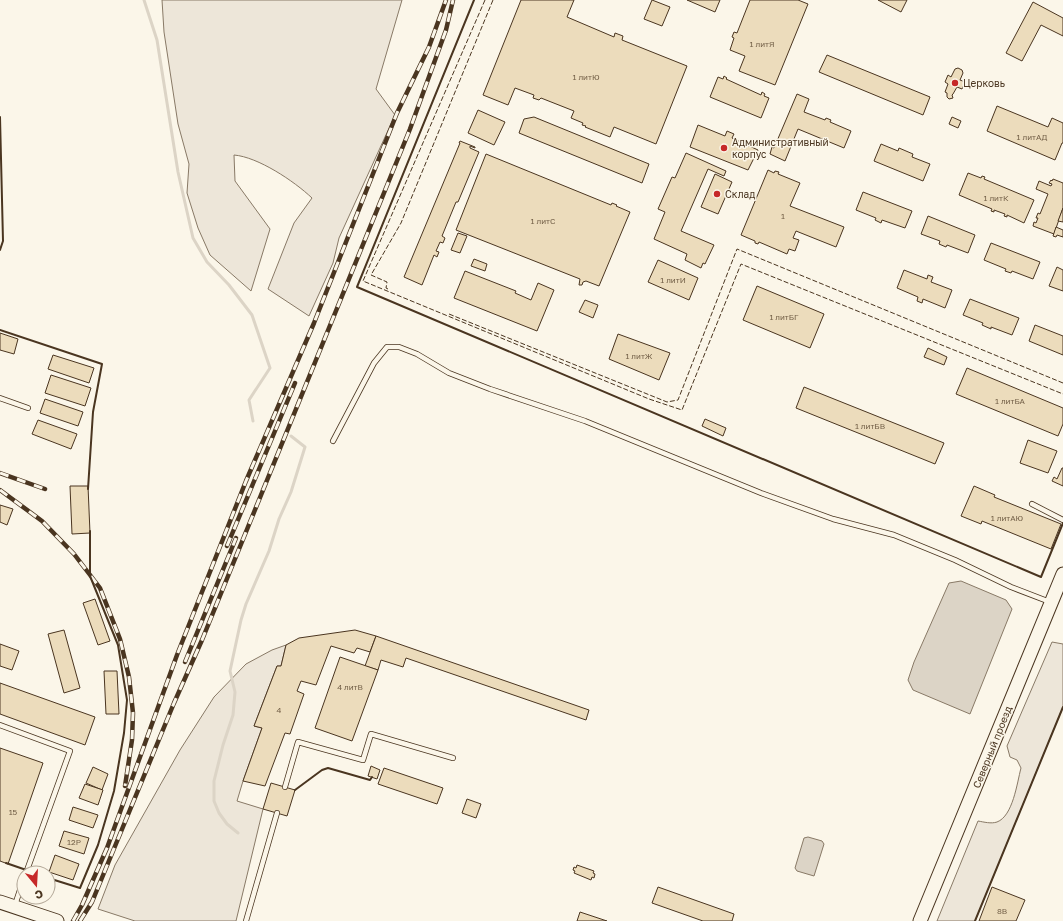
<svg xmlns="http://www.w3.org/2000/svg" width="1063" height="921" font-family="'Golos Text',sans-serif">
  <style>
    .green { fill: #ede6d9; stroke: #887966 }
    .water { fill: #dcd4c6; stroke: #887966 }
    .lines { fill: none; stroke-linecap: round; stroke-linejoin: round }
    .stream { stroke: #dcd4c6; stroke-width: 3 }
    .building { fill: #ecdcbc; stroke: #4a3520 }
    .lane-casing { stroke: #4a3520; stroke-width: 6 }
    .secondary-casing { stroke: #4a3520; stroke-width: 15 }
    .lane { stroke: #fbf6e9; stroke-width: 4.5 }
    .secondary { stroke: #fbf6e9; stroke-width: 13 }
    .rail-casing { stroke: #4a3520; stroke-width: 4.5 }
    .rail { stroke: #fbf6e9; stroke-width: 3; stroke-dasharray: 9; stroke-linecap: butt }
    .fence { stroke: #4a3520; stroke-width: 1; stroke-dasharray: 5 2; stroke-linecap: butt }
    .wall { stroke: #4a3520; stroke-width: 2 }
    .poi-dot { fill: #c62828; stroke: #fbf6e9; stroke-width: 1.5 }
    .labels { text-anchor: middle; stroke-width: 3; stroke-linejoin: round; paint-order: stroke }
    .number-label { font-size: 8px; fill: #725f47 }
    .poi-label { font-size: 10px; fill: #4a3520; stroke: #fbf6e9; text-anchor: start }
    .street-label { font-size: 10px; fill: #4a3520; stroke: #fbf6e9 }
  </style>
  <rect width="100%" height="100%" fill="#fbf6e9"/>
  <!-- green -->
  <g class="green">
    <path d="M162,0H402L376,89L395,115L339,238L333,263L309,316L268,289L294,223L312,198C294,181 258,157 234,155L235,181L270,229L251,291L210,255L198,228L187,193L189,164L178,124L164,32Z"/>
    <path d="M1052,642L1063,644V707L975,921H937L978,821C984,822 991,824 997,822C1013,816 1017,783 1021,768L1017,760L1010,757L1007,746Z"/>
    <polygon points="286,645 281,666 277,666 254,726 262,728 243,781 237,801 263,809 236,921 135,921 98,909 115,865 180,750 214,697 246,664 272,650"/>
  </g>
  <!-- water -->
  <g class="water">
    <polygon points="961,581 1006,600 1012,609 970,714 913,690 908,680 914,662 949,583"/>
    <polygon points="808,837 822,841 824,844 814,876 797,871 795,868 804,838"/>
  </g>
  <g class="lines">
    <!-- stream -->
    <g class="stream">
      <polyline points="144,0 157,40 178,172 193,238 207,262 229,285 252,315 270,368 249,400 253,421"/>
      <polyline points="238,833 227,824 219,813 214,801 214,781 223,745 233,715 235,692 230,671 241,620 246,604 269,551 279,519 291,492 305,447 291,436"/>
    </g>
  </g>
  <!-- building -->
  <g class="building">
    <polygon points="521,0 574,0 567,17 614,37 615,33 623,36 622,40 687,66 656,144 614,127 610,137 585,127 586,126 582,125 583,123 571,118 574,111 541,98 539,100 533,98 534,95 515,88 508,105 483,95"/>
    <polygon points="652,0 670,7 662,26 644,19"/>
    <polygon points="687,0 720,0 715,12"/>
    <polygon points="750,0 798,0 808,4 775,85 739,71 745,56 730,50 734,38 732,37 734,32 737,33"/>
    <polygon points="878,0 907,0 901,12"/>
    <polygon points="1033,2 1063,18 1063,36 1041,25 1022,61 1006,53"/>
    <polygon points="827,55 930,97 923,115 819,72"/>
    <polygon points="958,68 962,70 963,73 960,80 965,82 962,89 957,87 953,94 952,95 953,98 949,99 947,97 947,93 945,92 948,84 945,82 948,75 951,77 955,69"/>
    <polygon points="724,76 727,78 726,79 761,95 762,92 765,94 764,96 769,98 761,118 710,97 718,77 723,79"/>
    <polygon points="797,94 809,99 804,112 825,120 826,118 831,120 830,122 851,131 844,148 798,129 785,161 770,154 772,147 774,148"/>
    <polygon points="997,106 1048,127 1052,118 1063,123 1063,143 1062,143 1055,160 987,131"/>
    <polygon points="478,110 505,122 494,145 468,133"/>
    <polygon points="534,117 649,164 642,183 519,133 524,119"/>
    <polygon points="952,117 961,121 958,128 949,124"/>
    <polygon points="698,125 725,136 727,131 734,134 732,138 758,150 748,170 690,147"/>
    <polygon points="460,141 475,147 475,148 470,146 470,148 479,152 458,202 456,202 442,236 445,238 443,243 440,242 436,251 439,252 437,257 434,255 422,285 404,277 460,143 459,143"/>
    <polygon points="881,144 898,151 899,148 913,154 912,157 930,164 923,181 874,161"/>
    <polygon points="686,153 726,171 724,176 708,169 681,231 714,245 705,264 703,263 701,268 685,260 687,254 654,239 665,212 658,209 672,177 675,178"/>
    <polygon points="486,154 611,205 612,203 617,205 616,206 630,212 599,286 586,281 583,282 582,285 579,285 580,279 456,230"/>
    <polygon points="768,170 774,173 775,171 779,172 778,174 800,183 790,206 844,227 836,247 796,231 793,238 799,240 795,251 789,249 787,254 759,242 758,244 755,243 755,241 741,235"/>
    <polygon points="968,173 981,178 982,176 985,177 984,179 1034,200 1024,223 1007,215 1007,217 1004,216 1005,214 994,210 994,212 991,211 992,209 959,195"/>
    <polygon points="715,174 732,182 718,214 701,207"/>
    <polygon points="1053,179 1063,183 1063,208 1054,234 1033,226 1034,222 1036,223 1038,218 1036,218 1038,213 1040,214 1048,194 1036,189 1039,181 1051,186 1052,184 1049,183 1051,180 1052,181"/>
    <polygon points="863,192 912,211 905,228 882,220 881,223 875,220 876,218 856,210"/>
    <polygon points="1063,208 1063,222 1058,221"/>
    <polygon points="928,216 975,235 968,253 947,245 946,247 939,244 940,241 921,234"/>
    <polygon points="1056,227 1063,230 1063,237 1057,235 1056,237 1053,236"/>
    <polygon points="458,233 467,236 460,253 451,250"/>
    <polygon points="991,243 1040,262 1033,279 1012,271 1011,273 1005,271 1006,269 984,260"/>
    <polygon points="474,259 487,264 485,271 471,266"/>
    <polygon points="658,260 698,278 689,300 648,282"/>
    <polygon points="1057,267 1063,270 1063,291 1049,286"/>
    <polygon points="904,270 927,279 928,275 933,277 931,282 952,290 945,308 923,299 922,303 917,301 918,297 897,288"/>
    <polygon points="465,271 516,291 515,293 531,300 538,283 554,290 537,331 454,298"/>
    <polygon points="757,286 824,314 810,348 743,320"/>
    <polygon points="970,299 1019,318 1012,335 991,327 991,329 982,325 983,323 963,315"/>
    <polygon points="585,300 598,305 593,318 579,312"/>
    <polygon points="1035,325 1063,336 1063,355 1029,341"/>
    <polygon points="0,333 18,339 14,354 0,350"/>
    <polygon points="618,334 670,353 659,380 609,359"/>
    <polygon points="928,348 947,357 944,365 924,357"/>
    <polygon points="53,355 94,368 89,383 48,369"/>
    <polygon points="967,368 1063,408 1063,424 1058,436 956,394"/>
    <polygon points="51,375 91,388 85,406 45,393"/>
    <polygon points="804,387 944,443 935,464 796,408"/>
    <polygon points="45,399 83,412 78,426 40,413"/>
    <polygon points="705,419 726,428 723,436 702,426"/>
    <polygon points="38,420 77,434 71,449 32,434"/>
    <polygon points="1028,440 1057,451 1048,473 1020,463"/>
    <polygon points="1062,468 1063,468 1063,486 1052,481 1054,477 1057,479"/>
    <polygon points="70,486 88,486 90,533 72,534"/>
    <polygon points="974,486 995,495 994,497 1061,524 1051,549 982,521 981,524 961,516"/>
    <polygon points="0,505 13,509 7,525 0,522"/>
    <polygon points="95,599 110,641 98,645 83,603"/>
    <polygon points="64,630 80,688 64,693 48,634"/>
    <polygon points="355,630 376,636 370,652 357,648 354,653 331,646 316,685 301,681 297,691 304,694 290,734 285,733 265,786 243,781 262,728 254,726 277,666 281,666 286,645 299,638"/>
    <polygon points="376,636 589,710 586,720 406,658 403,667 381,660 378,670 365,666"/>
    <polygon points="0,644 19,651 12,670 0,666"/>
    <polygon points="340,657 378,670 352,741 315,728"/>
    <polygon points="104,671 117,671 119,714 106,714"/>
    <polygon points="0,683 95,717 85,745 0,714"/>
    <polygon points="0,748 43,763 8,864 0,861"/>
    <polygon points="371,766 380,770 377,779 368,776"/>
    <polygon points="93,767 108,774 102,790 86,783"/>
    <polygon points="384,768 443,788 437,804 378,784"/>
    <polygon points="271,783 295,790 287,816 263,809"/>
    <polygon points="85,784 103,790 98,805 79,798"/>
    <polygon points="467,799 481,804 476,818 462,813"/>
    <polygon points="73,807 98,815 93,828 69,820"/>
    <polygon points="64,831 89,838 84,854 59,846"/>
    <polygon points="55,855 79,864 73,880 49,872"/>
    <polygon points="577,865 594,871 593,873 595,874 594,878 592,877 591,880 574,873 575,871 573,870 574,867 576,868"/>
    <polygon points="658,887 734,914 732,921 703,921 652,903"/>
    <polygon points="992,887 1025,900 1016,921 979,921"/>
    <polygon points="580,912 607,921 577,921"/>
  </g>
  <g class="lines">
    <!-- lane casing -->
    <g class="lane-casing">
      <g id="lane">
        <polyline points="0,398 28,408"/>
        <polyline points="333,441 374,363 387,347 399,347 417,354 449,373 490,389 585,421 761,493 833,519 894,535 955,560 1011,587 1050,602"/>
        <polyline points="1032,504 1063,520"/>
        <polyline points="0,725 70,751 26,873"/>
        <polyline points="285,787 298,742 363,760 371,734 453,758"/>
        <polyline points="15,905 24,878"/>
        <polyline points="246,921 277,813"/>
      </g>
    </g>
    <!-- secondary casing -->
    <g class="secondary-casing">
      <g id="secondary">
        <polyline points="0,902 57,921"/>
        <polyline points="920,921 1063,574"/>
      </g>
    </g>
    <!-- lane -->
    <use href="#lane" class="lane"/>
    <!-- secondary -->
    <use href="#secondary" class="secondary"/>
    <!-- rail casing -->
    <g class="rail-casing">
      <g id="rail">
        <polyline points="0,473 45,489"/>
        <polyline points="0,490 42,521 74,554 100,588 120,639 129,677 133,713 132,740 125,786"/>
        <polyline points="227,546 295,383"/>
        <polyline points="185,662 236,538"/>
        <polyline points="73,921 82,905 107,848 177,655 246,481 314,323 397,113 429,47 446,0"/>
        <polyline points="80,921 92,902 174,703 202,640 410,129 446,30 453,0"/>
      </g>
    </g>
    <!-- rail -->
    <use href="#rail" class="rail"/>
    <!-- fence -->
    <g class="fence">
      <polyline points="485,0 363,281 649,399 682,410 741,264 1063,394"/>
      <polyline points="388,289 386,288 387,282 371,275 401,223 493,0"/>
      <polyline points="449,314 667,402 678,400 737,249 1063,383"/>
    </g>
    <!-- wall -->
    <g class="wall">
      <polyline points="474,0 357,287 1041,577 1063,523"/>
      <polyline points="0,117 3,241 0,250"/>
      <polyline points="0,330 102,364 93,412 88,489"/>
      <polyline points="295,790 322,770 328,768 370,780 372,777"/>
      <polyline points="6,863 35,873"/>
      <polyline points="48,878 80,888 98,845 114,791 124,733 127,700 118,645 90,576 90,531"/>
      <polyline points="975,921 1063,707"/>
    </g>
  </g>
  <!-- markers -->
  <g class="poi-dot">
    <circle cx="955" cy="83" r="4"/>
    <circle cx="724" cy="148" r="4"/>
    <circle cx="717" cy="194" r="4"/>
  </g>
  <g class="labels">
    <!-- number labels -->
    <g class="number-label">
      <text x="762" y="47">1 литЯ</text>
      <text x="586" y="80">1 литЮ</text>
      <text x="1032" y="140">1 литАД</text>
      <text x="996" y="201">1 литК</text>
      <text x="783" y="219">1</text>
      <text x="543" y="224">1 литС</text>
      <text x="673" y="283">1 литИ</text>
      <text x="784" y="320">1 литБГ</text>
      <text x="639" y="359">1 литЖ</text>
      <text x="1010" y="404">1 литБА</text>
      <text x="870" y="429">1 литБВ</text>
      <text x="1007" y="521">1 литАЮ</text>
      <text x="350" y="690">4 литВ</text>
      <text x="279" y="713">4</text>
      <text x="13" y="815">15</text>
      <text x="74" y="845">12Р</text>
      <text x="1002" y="914">8В</text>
    </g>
    <!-- poi labels -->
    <g class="poi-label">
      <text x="963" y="87">Церковь</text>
      <text x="732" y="146">Административный<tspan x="732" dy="12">корпус</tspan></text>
      <text x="725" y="198">Склад</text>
    </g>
    <!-- street labels -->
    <g class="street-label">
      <text transform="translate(992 747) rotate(-68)" y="4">Северный проезд</text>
    </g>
  </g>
  <!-- north arrow -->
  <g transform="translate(36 885) rotate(162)"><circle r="19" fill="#fbf6e9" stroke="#b4a999"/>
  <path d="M0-3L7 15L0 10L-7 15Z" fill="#c62828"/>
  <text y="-6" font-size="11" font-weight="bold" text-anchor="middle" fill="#4a3520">С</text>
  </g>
</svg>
